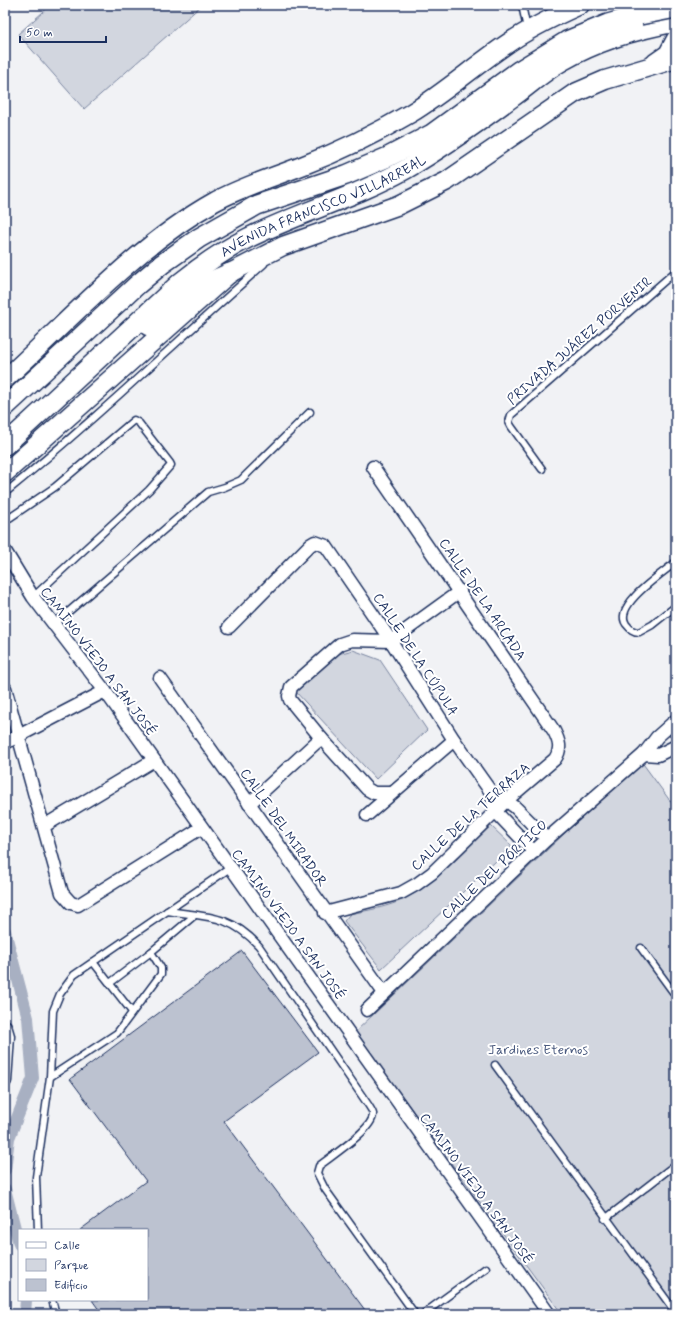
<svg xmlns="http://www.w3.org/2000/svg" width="681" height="1319" font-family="Mynerve,sans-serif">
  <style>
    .green { fill: #d2d6df; stroke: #76829e }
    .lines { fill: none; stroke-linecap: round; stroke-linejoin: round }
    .canal { stroke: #a8b0c2; stroke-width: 12 }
    .building { fill: #bcc2d0; stroke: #1b2f5e }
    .service-casing { stroke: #1b2f5e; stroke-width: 9 }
    .minor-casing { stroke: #1b2f5e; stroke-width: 15 }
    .primary-casing { stroke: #1b2f5e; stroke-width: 21 }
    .trunk-casing { stroke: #1b2f5e; stroke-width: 22 }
    .service { stroke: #fff; stroke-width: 6 }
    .minor { stroke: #fff; stroke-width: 12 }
    .primary { stroke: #fff; stroke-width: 18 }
    .trunk { stroke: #fff; stroke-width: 19 }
    .trunk-bridge-casing { stroke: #1b2f5e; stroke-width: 22; stroke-linecap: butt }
    .trunk-bridge { stroke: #fff; stroke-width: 19 }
    .labels { text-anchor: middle; stroke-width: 4; stroke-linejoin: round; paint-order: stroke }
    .street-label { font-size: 14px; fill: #1b2f5e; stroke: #fff }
    .park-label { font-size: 14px; fill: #49597e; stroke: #fff }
  </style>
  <rect width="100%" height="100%" fill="#f1f2f5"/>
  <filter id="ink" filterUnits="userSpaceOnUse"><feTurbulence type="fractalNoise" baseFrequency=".025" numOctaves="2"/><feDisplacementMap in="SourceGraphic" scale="8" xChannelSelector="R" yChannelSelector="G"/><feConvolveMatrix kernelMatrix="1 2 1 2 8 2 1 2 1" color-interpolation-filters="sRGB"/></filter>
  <g filter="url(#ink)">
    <!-- green -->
    <g class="green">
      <polygon points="51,5 202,5 84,109 18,34"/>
      <polygon points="353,650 380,660 427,730 376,779 295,691 330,656"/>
      <polygon points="641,761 676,809 676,1314 562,1314 355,1032"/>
      <path d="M491,826L512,846L381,969L344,921L350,914C369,910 389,907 406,898C437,883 466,849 491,826Z"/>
    </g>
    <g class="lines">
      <!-- canal -->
      <g class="canal">
        <polyline points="5,931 28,1018 33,1078 9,1138 5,1170"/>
        <polyline points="5,1189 19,1244"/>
        <polyline points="25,1314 26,1300"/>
      </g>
    </g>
    <!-- building -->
    <polygon class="building" points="242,951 318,1052 224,1121 368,1314 102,1314 92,1300 147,1300 147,1230 80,1230 146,1181 70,1079"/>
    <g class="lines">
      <!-- service casing -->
      <g class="service-casing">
        <g id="service">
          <polyline points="522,5 527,29"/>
          <polyline points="542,469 511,426 509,422 511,415 676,271"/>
          <path d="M5,493C95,420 178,340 264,264"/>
          <polyline points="5,521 55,487 134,420 139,423 170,463 171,465 149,490 33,597"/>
          <path d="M676,562C663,573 613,605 626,624C630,629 633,632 639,632L652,625L676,606"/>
          <polyline points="53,625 208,492 225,487 241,480 310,412"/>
          <path d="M167,911C207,917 230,914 259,946L369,1106C370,1108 373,1112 373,1114C374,1129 330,1157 319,1166L317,1173L325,1189L415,1314"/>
          <polyline points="641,948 676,996"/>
          <polyline points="151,952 195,915"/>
          <polyline points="93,962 132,1012"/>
          <polyline points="495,1065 676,1313"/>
          <polyline points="50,1077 117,1033 161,974 161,968 151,952 110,983"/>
          <polyline points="605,1219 676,1164"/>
          <polyline points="38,1230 36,1177 50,1077 53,1011 60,994 74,975 230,868"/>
          <polyline points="52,1300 56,1314"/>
          <polyline points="423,1314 486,1268"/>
        </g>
      </g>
      <!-- minor casing -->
      <g class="minor-casing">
        <g id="minor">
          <polyline points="5,551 33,597 105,691 549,1314"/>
          <polyline points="229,627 310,545 315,542 326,546 391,641 454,740 491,792 495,811 534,852"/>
          <polyline points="160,678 384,993"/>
          <polyline points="5,688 62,893 71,903 78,905 201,828"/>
          <polyline points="5,743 105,691"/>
          <polyline points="644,754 658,755 676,746"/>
          <polyline points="391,793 374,793 367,789 321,738 290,700 289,696 291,687 340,644 352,640 391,641 460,591"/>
          <polyline points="500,796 515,807 547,839"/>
          <polyline points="249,804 321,738"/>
          <polyline points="367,815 454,740"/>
          <polyline points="44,826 154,760"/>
          <path d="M325,913L401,893L417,884L432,873L507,800L555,759C562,749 559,741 554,731L373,467"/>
          <polyline points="367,1010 547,839 644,754 657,737 676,720"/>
          <polyline points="5,1026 8,1036 5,1081"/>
          <polyline points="5,1313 6,1314"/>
        </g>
      </g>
      <!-- primary casing -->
      <g class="primary-casing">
        <g id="primary">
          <polyline points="655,63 668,54 676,39"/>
          <path d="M5,379C70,320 137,245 214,202C243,186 274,177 304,165C341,151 377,133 411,113C444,93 472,68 504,46C528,29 553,17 580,5"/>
          <polyline points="5,473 230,273 283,246 399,205 447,181 575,93 605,80 676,59"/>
        </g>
      </g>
      <!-- trunk casing -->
      <g class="trunk-casing">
        <g id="trunk">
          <polyline points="149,326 207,283 230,273"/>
          <polyline points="5,407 137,285 162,264 199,238 257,205 346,175 388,157 432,134 520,70 567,41 608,24 640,15"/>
          <path id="s1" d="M5,445L180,283C201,266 224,250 248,238C300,212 356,197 406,169C442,148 477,123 511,98C528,86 544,71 562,61C597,41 637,29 676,22"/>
        </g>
      </g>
      <!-- service -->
      <use href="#service" class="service"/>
      <!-- minor -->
      <use href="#minor" class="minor"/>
      <!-- primary -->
      <use href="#primary" class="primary"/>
      <!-- trunk -->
      <use href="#trunk" class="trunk"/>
      <!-- trunk-bridge casing -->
      <g class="trunk-bridge-casing">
        <polyline id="trunk-bridge" points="640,15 676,8"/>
      </g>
      <!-- trunk-bridge -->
      <use href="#trunk-bridge" class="trunk-bridge"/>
    </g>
  </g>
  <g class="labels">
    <!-- street labels -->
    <g class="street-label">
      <text dy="5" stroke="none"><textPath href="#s1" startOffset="402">AVENIDA FRANCISCO VILLARREAL</textPath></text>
      <text transform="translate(579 340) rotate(-41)" y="5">PRIVADA JUÁREZ PORVENIR</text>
      <text transform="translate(483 599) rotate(56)" y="5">CALLE DE LA ARCADA</text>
      <text transform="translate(416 654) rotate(57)" y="5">CALLE DE LA CÚPULA</text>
      <text transform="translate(99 661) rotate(53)" y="5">CAMINO VIEJO A SAN JOSÉ</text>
      <text transform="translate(470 816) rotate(-42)" y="5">CALLE DE LA TERRAZA</text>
      <text transform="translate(284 827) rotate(55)" y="5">CALLE DEL MIRADOR</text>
      <text transform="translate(494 869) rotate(-43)" y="5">CALLE DEL PÓRTICO</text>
      <text transform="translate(289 924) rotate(54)" y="5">CAMINO VIEJO A SAN JOSÉ</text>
      <text transform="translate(477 1188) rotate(54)" y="5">CAMINO VIEJO A SAN JOSÉ</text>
    </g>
    <!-- park labels -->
    <g class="park-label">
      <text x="538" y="1054">Jardines Eternos</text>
    </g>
  </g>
  <!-- margin -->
  <rect width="681" height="1319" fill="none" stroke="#fff" stroke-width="20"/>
  <rect x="10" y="10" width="661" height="1299" fill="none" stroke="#1b2f5e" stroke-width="1.5" filter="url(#ink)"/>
  <!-- legend -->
  <rect x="18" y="1229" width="130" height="72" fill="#ffffff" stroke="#a4acbf"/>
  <rect x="26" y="1242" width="20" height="6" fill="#ffffff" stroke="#a4acbf"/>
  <text x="54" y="1249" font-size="12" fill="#1b2f5e">Calle</text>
  <rect x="26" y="1259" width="20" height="12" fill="#d2d6df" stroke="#a4acbf"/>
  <text x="54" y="1269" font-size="12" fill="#1b2f5e">Parque</text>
  <rect x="26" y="1279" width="20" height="12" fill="#bcc2d0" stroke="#a4acbf"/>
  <text x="54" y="1289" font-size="12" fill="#1b2f5e">Edificio</text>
  <!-- scale -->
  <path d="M20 36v6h86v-6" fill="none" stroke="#1b2f5e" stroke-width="2"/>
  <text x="26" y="36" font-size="12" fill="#1b2f5e" stroke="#ffffff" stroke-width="3" paint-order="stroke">50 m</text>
</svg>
